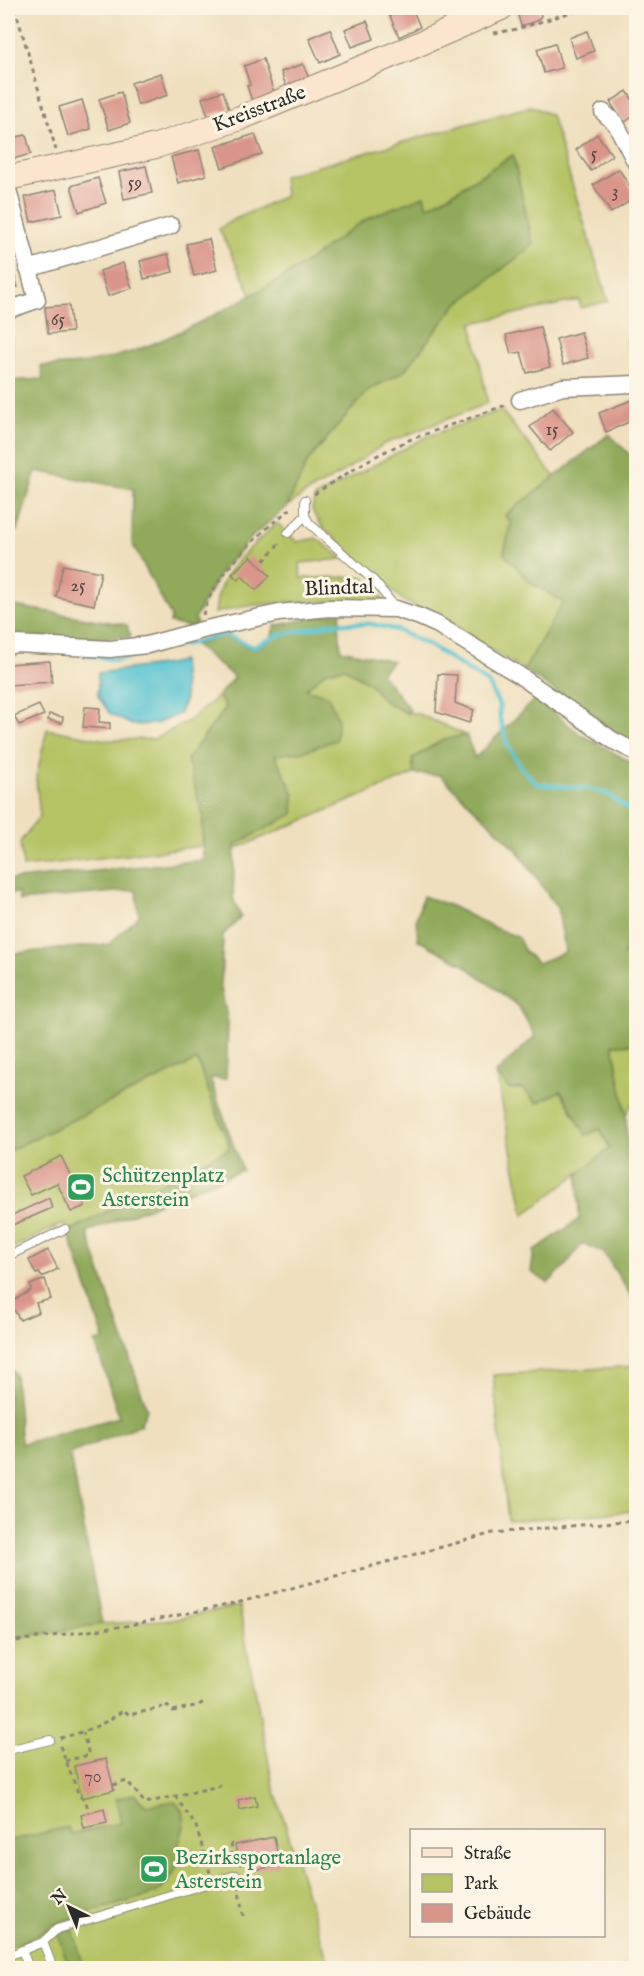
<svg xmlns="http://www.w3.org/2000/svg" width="644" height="1976" font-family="'IM FELL English',serif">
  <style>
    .green { fill: #b5c365; stroke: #707748; stroke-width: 1.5 }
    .forest { fill: #90a95a; stroke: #5e6a42; stroke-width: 1.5 }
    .water { fill: #56c2d1; stroke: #40767e; stroke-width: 1.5 }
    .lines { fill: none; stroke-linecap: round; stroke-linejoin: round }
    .stream { stroke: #56c2d1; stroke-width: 4.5 }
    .building { fill: #da958b }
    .lane-casing { stroke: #8d8574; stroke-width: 10 }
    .street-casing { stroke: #8d8574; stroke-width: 19 }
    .secondary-casing { stroke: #8d8574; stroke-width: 26 }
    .path { stroke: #8d8574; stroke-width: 3; stroke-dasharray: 4.5 4.5; stroke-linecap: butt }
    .lane { stroke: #fff; stroke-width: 8 }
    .street { stroke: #fff; stroke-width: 16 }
    .secondary { stroke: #fbe5cf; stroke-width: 24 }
    .labels { text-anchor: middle; stroke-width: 6; stroke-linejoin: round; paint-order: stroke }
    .number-label { font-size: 18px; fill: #574643 }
    .street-label { font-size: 21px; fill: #2b2b2b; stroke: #fcf5e5 }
    .leisure-label { font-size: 21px; fill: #27864d; stroke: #fcf5e5; text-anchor: start }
  </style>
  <rect width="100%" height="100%" fill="#fcf5e5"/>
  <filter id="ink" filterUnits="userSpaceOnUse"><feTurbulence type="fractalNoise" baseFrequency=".0167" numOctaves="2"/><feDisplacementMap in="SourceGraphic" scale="12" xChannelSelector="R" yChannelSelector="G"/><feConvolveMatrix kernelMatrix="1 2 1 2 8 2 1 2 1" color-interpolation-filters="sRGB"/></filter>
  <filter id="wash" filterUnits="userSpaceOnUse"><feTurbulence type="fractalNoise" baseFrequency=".008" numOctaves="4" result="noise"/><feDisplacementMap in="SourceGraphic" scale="24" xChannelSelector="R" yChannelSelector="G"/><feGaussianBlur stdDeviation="1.35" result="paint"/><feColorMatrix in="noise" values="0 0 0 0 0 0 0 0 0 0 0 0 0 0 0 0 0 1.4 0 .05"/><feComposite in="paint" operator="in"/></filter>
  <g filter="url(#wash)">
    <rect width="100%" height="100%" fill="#efdfbe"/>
    <!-- green -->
    <g class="green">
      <polygon points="531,106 551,115 608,301 581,308 579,300 472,323 488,403 384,444 340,474 303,495 287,507 308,461 368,390 403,372 456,305 533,245 513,156 427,208 424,196 252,296 219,229 231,221 285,196 283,176"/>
      <polygon points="501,410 555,477 505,515 511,522 504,554 531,583 564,602 524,670 443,621 404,601 324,529 315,516 312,509 315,497 426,437"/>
      <path d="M277,523L297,542L316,538L343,559L300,563L301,578L363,577L385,602C329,602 269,598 215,613C216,605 217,596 220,589C228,565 259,540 277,523Z"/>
      <polygon points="345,668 369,683 384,701 407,713 416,713 466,735 442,740 412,759 414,774 235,849 235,845 293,813 294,794 274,755 305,751 306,689 326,671"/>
      <polygon points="218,696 227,707 187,759 203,815 202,846 23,867 20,842 40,816 36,779 47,729 106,740 155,739 190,720"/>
      <polygon points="634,909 636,909 636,959 623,956"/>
      <polygon points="636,1044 636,1102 631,1105 626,1115 613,1045"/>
      <polygon points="197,1060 230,1148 68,1232 64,1223 10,1249 8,1244 8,1151"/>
      <polygon points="496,1073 509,1089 560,1090 586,1135 600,1129 610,1149 524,1215"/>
      <polygon points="636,1366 636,1511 508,1521 493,1375"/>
      <polygon points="239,1606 273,1785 330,1968 8,1968 8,1639 102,1624 176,1619"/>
    </g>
    <!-- forest -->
    <g class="forest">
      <path d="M513,155L533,245L456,305L403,372L368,390L308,461L287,507L254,535L222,570L195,618L197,625L189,627L170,623L171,617L132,543L133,489L36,471L18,529L8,537V381L43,379L41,366C109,367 160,343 218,313C245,299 272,285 298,268C320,253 342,234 365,220C383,210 405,204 424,196L427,207L450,195Z"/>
      <polygon points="609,434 636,461 636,542 633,546 636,550 636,744 622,737 524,670 563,602 531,583 504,554 511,522 505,516"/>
      <polygon points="8,605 127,625 131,637 8,640"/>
      <polygon points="341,612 339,627 341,650 393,661 381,673 410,710 407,713 384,701 369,683 345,668 326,671 306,689 328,696 338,719 336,740 305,751 275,755 294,794 293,814 235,845 233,898 241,917 223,935 221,988 228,1023 226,1079 210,1078 242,1170 87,1232 147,1409 140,1425 70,1454 102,1624 8,1639 8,1364 15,1375 21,1444 119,1417 95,1342 104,1339 68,1232 230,1148 197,1060 8,1151 8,954 109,944 139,916 136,890 19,901 18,893 8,894 8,880 203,860 203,815 187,759 226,708 218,696 234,677 195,645 225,636 253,649 271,641 274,626"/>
      <polygon points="536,698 580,734 636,765 636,909 634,909 623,956 636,959 636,1044 613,1045 626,1115 627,1142 636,1160 636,1304 604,1253 583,1243 565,1266 548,1283 531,1272 534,1251 579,1219 578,1174 610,1148 600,1129 586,1135 561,1091 537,1103 522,1088 509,1089 496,1073 535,1036 519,1007 463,964 418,940 416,919 423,896 451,906 497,929 518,937 525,952 538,963 565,952 558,909 516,849 440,775 414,774 412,759 442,740 466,735 475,758"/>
      <path d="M134,1794L146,1806L175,1801C190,1818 184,1827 178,1846L181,1854C176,1871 170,1882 156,1893L72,1918L54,1925L35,1937L8,1947V1841L68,1827L71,1834L121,1823L116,1799Z"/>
      <polygon points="73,1929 84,1968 69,1968 58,1934"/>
    </g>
    <!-- water -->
    <polygon class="water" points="182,661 185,701 179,714 156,724 132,725 110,714 98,696 98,673 168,664"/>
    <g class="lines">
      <!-- stream -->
      <g class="stream">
        <polyline points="173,646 192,643 225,634 253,647 279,635 318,627 332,623 371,624 397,630 429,645 488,683 499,705 500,719 507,744 522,768 537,784 590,789 608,794 636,815"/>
        <polyline points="88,655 117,660 147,652"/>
      </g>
    </g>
    <g id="blocks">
      <!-- building -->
      <g class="building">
        <polygon points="405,8 412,8 420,27 399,37 389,14"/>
        <polygon points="532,8 539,9 541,16 536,21 521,26 517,12"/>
        <polygon points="367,21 374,39 352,47 345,29"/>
        <polygon points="330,29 340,54 320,63 309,38"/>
        <polygon points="587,31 594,51 576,58 569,38"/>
        <polygon points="555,43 562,68 544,73 537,49"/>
        <polygon points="263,59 275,96 253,104 247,86 250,85 244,66"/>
        <polygon points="303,64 310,81 287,89 281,72"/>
        <polygon points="161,73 168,95 138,105 131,83"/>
        <polygon points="223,91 229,109 208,116 202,98"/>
        <polygon points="627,91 636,105 636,114 624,123 610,102"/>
        <polygon points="121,92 130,123 109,130 99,99"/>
        <polygon points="82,100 91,129 68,136 59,107"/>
        <polygon points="255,134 262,154 222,168 215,147"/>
        <polygon points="597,134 612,155 591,171 576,150"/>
        <polygon points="26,135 31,154 13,159 8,139"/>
        <polygon points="199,150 206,175 178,183 171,157"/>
        <polygon points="146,166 152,193 124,199 119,172"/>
        <polygon points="619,169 636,197 611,213 593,185"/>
        <polygon points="98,178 106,203 79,212 71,186"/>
        <polygon points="56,190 62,215 31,222 25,197"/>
        <polygon points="209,239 217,270 194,276 186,244"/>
        <polygon points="168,254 173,272 144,279 140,261"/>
        <polygon points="8,255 18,287 8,290"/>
        <polygon points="123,263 132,288 108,296 100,271"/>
        <polygon points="69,305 72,332 48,334 45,307"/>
        <polygon points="540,327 550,367 527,373 521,352 511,354 506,335"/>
        <polygon points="581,332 588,358 563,365 556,339"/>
        <polygon points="8,333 12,333 13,363 8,364"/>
        <polygon points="636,338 636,357 635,358 629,341"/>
        <polygon points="634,399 636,404 636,419 606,432 599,413"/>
        <polygon points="553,408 573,432 550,451 530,427"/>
        <polygon points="251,556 270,576 256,590 242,576 238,580 232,574"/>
        <polygon points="63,565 101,572 94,605 56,597"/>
        <polygon points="50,661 52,682 9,685 8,664"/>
        <polygon points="438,674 457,675 455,703 474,710 469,723 436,712"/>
        <polygon points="39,705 44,715 19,725 14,716"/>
        <polygon points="85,707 100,708 99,722 110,723 110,729 83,727"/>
        <polygon points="49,714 63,717 62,723 48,720"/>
        <polygon points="61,1156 85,1206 71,1212 57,1183 31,1195 21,1176"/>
        <polygon points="49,1198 52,1208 8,1227 8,1217"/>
        <polygon points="48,1250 58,1269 42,1277 39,1273 36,1274 29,1260"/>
        <polygon points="45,1279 51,1299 36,1303 39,1312 20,1320 10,1303 31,1290 30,1285"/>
        <polygon points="106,1759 114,1790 82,1798 74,1766"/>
        <polygon points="255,1796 257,1806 240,1810 238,1800"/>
        <polygon points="104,1809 107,1823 84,1828 81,1815"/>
        <polygon points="274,1837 280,1865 254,1870 252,1858 238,1860 235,1845"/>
      </g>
    </g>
  </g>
  <g filter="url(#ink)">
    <use href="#blocks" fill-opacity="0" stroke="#8d8574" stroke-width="1.5"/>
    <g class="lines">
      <!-- lane casing -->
      <g class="lane-casing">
        <g id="lane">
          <polyline points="305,500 305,516 310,524 374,581 396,608"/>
          <polyline points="288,533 305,516"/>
          <polyline points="8,1256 65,1229"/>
          <polyline points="8,1750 50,1740"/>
          <polyline points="43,1942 53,1968"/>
          <polyline points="22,1950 29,1968"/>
          <polyline points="8,1956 43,1942 57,1929 236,1875"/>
        </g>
      </g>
      <!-- street casing -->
      <g class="street-casing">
        <g id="street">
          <polyline points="603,112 616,124 636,163"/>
          <polyline points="8,190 37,300 8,310"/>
          <polyline points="28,269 171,226"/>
          <polyline points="520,400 563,387 636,384"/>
          <polyline points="8,646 16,644 110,649 147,645 206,629 279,613 330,608 396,609 420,617 438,625 519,675 614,741 636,752"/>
        </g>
      </g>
      <!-- secondary casing -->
      <g class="secondary-casing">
        <polyline id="secondary" points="8,178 156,146 240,118 412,47 501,8"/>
      </g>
      <!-- path -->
      <g class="path">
        <polyline points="15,8 56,150"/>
        <polyline points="494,33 517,29 572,12 605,8"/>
        <polyline points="314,494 372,458 409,440 506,405"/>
        <polyline points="264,561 281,541"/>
        <path d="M203,615C212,576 262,530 293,507"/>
        <polyline points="8,1642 125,1626 233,1604 493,1533 636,1520"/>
        <path d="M60,1738C86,1732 101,1726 124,1710L129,1715L160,1708L165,1704L173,1711L199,1705L205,1701"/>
        <polyline points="60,1746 79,1795 86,1802 89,1812"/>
        <polyline points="65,1761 89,1755 83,1733"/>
        <polyline points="113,1785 127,1781 145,1803 219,1786 223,1782"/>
        <polyline points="175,1796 196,1826 210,1873"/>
        <polyline points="231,1843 234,1864"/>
        <polyline points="239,1864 251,1861"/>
        <polyline points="238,1885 243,1916"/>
      </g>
      <!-- lane -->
      <use href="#lane" class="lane"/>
      <!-- street -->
      <use href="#street" class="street"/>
      <!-- secondary -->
      <use href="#secondary" class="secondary"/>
    </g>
  </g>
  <!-- icons -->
  <defs>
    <g id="stadium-square" transform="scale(1.5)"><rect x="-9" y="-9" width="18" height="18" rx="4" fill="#2e9e5b" stroke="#fcf5e5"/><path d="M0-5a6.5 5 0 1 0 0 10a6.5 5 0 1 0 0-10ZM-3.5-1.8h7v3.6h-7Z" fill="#fff"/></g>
  </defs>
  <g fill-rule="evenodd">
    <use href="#stadium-square" x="81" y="1187"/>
    <use href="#stadium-square" x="154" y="1869"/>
  </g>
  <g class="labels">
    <!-- number labels -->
    <g class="number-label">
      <text x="594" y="159">5</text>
      <text x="135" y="188">59</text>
      <text x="615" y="197">3</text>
      <text x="58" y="325">65</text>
      <text x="552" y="435">15</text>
      <text x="78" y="591">25</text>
      <text x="93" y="1782">70</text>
    </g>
    <!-- street labels -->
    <g class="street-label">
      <text transform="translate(259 108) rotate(-21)" y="7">Kreisstraße</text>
      <text transform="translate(339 587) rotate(-2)" y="7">Blindtal</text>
    </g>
    <!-- leisure labels -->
    <g class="leisure-label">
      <text x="102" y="1182">Schützenplatz<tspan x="102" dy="24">Asterstein</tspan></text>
      <text x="175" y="1864">Bezirkssportanlage<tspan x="175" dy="24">Asterstein</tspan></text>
    </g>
  </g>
  <!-- margin -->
  <rect width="644" height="1976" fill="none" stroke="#fcf5e5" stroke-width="30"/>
  <!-- legend -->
  <rect x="410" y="1829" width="195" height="108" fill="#fcf5e5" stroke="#a8a49b" stroke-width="1.5"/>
  <rect x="422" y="1848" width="30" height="9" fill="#fbe5cf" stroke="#a8a49b" stroke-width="1.5"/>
  <text x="464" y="1859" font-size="18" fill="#2b2b2b">Straße</text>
  <rect x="422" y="1874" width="30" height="18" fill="#b5c365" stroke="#a8a49b" stroke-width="1.5"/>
  <text x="464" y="1889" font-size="18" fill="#2b2b2b">Park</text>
  <rect x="422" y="1904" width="30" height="18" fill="#da958b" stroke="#a8a49b" stroke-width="1.5"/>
  <text x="464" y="1919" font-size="18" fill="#2b2b2b">Gebäude</text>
  <!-- north arrow -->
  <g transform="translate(69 1907) rotate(317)" stroke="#fcf5e5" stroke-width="4.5" paint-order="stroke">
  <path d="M0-4.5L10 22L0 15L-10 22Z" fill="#2b2b2b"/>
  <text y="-9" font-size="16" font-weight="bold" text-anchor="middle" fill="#2b2b2b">N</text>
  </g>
</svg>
